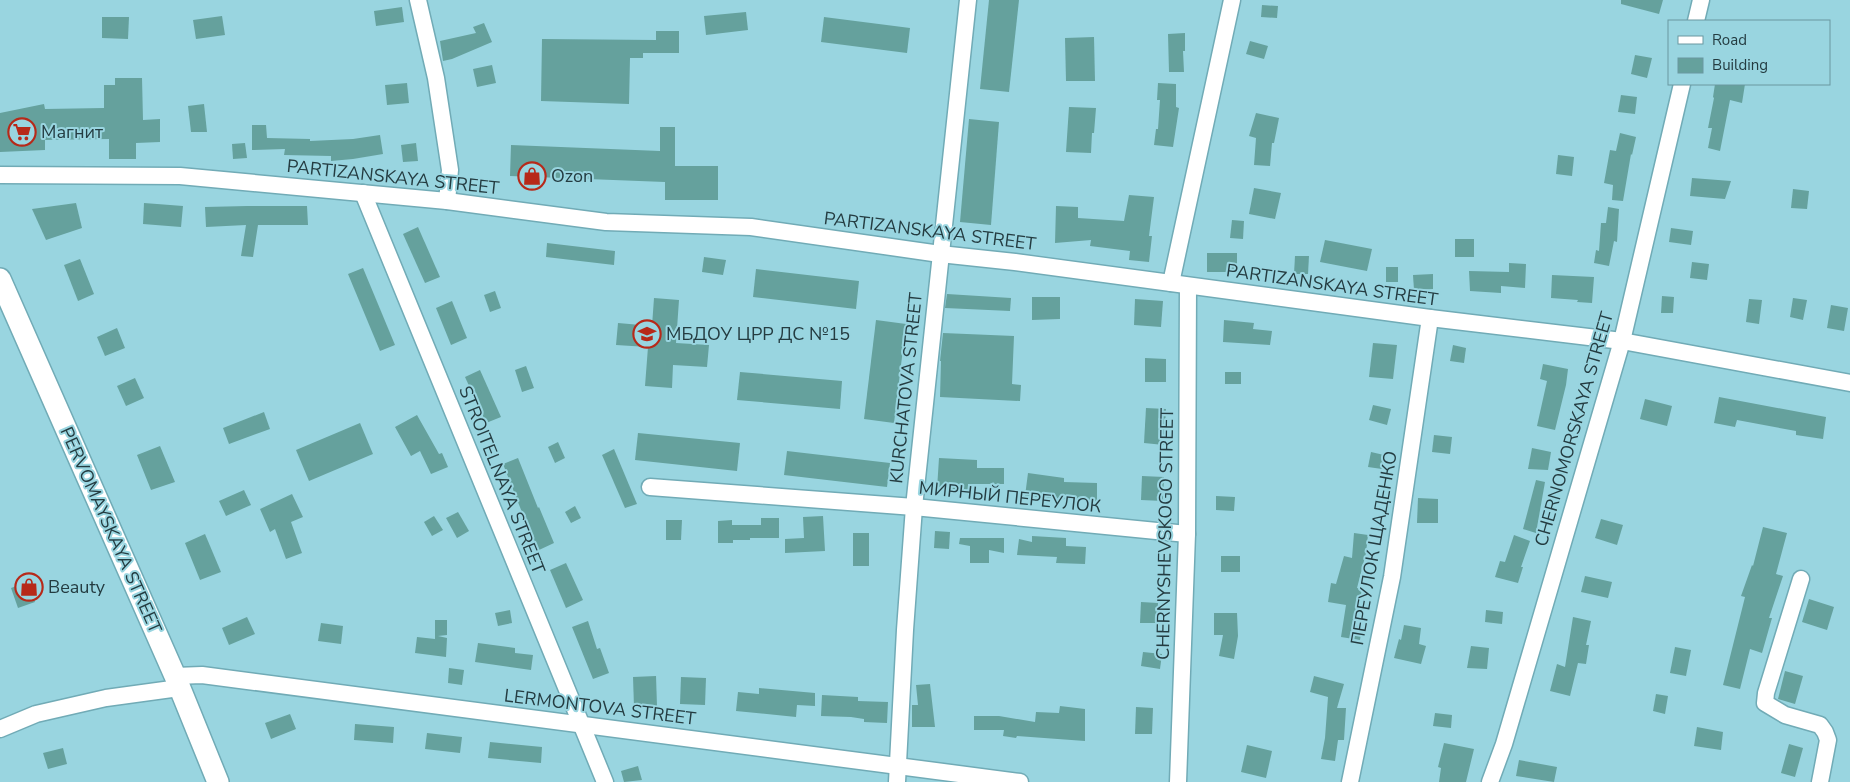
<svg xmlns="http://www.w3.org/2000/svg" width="1850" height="782" font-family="'Nunito Sans',sans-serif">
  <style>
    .building { fill: #65a19d }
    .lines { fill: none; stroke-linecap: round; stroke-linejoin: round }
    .minor-casing { stroke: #71abb6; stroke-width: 19 }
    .tertiary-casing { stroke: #71abb6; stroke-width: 24 }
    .minor { stroke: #fff; stroke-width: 16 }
    .tertiary { stroke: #fff; stroke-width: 21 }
    .labels { text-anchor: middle; stroke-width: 4; stroke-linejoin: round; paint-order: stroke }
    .poi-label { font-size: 18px; fill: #243c41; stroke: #99d5e0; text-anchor: start }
    .street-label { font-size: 18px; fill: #243c41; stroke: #99d5e0 }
  </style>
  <rect width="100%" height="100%" fill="#99d5e0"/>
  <!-- building -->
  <g class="building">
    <polygon points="989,0 1019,0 1009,92 980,89"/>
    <polygon points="1621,0 1663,0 1659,14 1621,4"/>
    <polygon points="1262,5 1278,6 1277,18 1261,17"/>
    <polygon points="402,7 404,22 376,26 374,11"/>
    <polygon points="746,12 748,30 706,35 704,16"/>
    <polygon points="222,16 225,35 196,39 193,20"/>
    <polygon points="102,17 129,17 128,39 102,38"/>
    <polygon points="824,17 910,28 907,53 821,42"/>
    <polygon points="484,23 492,42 452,59 443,61 440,41 476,33 473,27"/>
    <polygon points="656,31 679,31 679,53 643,53 643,58 630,58 629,104 541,101 542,39 656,40"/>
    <polygon points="1185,33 1185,51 1183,51 1184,72 1169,72 1168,34"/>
    <polygon points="1094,37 1095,81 1066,81 1065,38"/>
    <polygon points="1250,41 1268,46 1264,59 1246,54"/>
    <polygon points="1635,55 1652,58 1647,78 1631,74"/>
    <polygon points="492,65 496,83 477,87 473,69"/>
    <polygon points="115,78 142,78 143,120 160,119 160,142 136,143 136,159 109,159 109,139 45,140 45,150 0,152 0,113 44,104 45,109 104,108 104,85 115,85"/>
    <polygon points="407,83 409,103 387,105 385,85"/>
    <polygon points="1158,83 1176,84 1176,107 1179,108 1173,147 1154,145 1156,129 1158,129 1160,100 1157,100"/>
    <polygon points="1715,84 1745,84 1742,103 1730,100 1720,151 1708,148 1712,128 1708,128 1714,98 1713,97"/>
    <polygon points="1621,95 1637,97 1635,114 1618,112"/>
    <polygon points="204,104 207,132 191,132 188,106"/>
    <polygon points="1069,107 1096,108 1094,133 1092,133 1091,153 1066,152"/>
    <polygon points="1256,113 1279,118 1274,143 1272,143 1270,166 1254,165 1256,138 1249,136"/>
    <polygon points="969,119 999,122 991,225 960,222"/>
    <polygon points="252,125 266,125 267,138 310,139 310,141 353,139 380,135 383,154 353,159 331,161 331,156 284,155 285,149 252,150"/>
    <polygon points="660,127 675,127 675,166 718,166 718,200 665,200 665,182 510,176 511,145 660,151"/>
    <polygon points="1620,133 1636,137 1632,155 1631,154 1623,201 1612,200 1613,185 1604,183 1610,150 1616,151"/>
    <polygon points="245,143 247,158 233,159 232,144"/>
    <polygon points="416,143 418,161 403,162 401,145"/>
    <polygon points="1558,155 1574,157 1572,176 1556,174"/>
    <polygon points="1692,178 1731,181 1725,199 1690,196"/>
    <polygon points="1254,188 1281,193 1275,219 1249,214"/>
    <polygon points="1793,189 1809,191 1807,209 1791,208"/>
    <polygon points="1129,195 1154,197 1149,236 1152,236 1149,262 1129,260 1130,251 1090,246 1091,240 1055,243 1056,206 1078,207 1078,218 1124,221"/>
    <polygon points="76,203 82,228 46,240 32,209"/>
    <polygon points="144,203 183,206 181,227 143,224"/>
    <polygon points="247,206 307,206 308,225 258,225 253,257 241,256 246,225 206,227 205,207"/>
    <polygon points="1608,207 1619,209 1617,242 1614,241 1609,266 1594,263 1596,250 1599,251 1601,223 1606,223"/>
    <polygon points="1232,220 1244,221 1243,239 1230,238"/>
    <polygon points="418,227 440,277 425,283 403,234"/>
    <polygon points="1671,228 1693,231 1691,245 1669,242"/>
    <rect x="1455" y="239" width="19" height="18"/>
    <polygon points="1325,240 1372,249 1367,271 1320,262"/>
    <polygon points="547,243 615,251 614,265 546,257"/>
    <rect x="1207" y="253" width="30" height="19"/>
    <polygon points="1295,256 1309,256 1308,274 1294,274"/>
    <polygon points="704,257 726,260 723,275 702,272"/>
    <polygon points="80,259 94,294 78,301 64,265"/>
    <polygon points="1692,262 1709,264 1707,280 1690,278"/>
    <polygon points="1509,263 1526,264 1525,288 1501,286 1501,293 1470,291 1469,271 1509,272"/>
    <rect x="1386" y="267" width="12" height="15"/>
    <polygon points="363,268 395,345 380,351 348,274"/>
    <polygon points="756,269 859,281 856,309 753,297"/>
    <polygon points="1433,274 1433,289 1414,290 1413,275"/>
    <polygon points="1552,275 1594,277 1592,303 1577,302 1578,300 1551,298"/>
    <polygon points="495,291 501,308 490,312 484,295"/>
    <polygon points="947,294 1011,298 1010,311 945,308"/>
    <polygon points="1662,296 1674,297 1673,313 1661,313"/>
    <polygon points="1032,297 1060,297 1060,319 1032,320"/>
    <polygon points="654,298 679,300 676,343 709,345 707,367 673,365 672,388 645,386 648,347 616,345 618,323 652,326"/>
    <polygon points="1793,298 1807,300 1803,320 1790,317"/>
    <polygon points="1135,299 1163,301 1161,327 1134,325"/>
    <polygon points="1749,299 1762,300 1759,324 1746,322"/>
    <polygon points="452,301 467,338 451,345 436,308"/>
    <polygon points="1831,305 1848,308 1844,331 1827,328"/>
    <polygon points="876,320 906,324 894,423 864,419"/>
    <polygon points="1224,320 1254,323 1253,329 1272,331 1270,345 1223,342"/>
    <polygon points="117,328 125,348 105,356 97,337"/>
    <polygon points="943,333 1014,336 1012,384 1021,385 1020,401 940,397 941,361 940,361"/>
    <polygon points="1373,343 1397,345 1393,379 1369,377"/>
    <polygon points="1453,345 1466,348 1464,363 1450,361"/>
    <polygon points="1145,358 1166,359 1166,382 1145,382"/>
    <polygon points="1543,364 1568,369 1566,385 1555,430 1537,426 1547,381 1540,379"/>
    <polygon points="526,366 534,388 522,392 515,370"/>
    <polygon points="480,370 501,417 486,423 465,377"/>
    <polygon points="740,372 842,381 840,409 737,400"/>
    <rect x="1225" y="372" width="16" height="12"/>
    <polygon points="135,378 144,398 126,406 117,386"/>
    <polygon points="1719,397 1826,417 1823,439 1796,435 1796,431 1737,420 1735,427 1714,423"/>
    <polygon points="1645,399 1672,406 1667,426 1640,419"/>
    <polygon points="1373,405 1391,409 1387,425 1369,420"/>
    <polygon points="1146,408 1166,409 1164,445 1144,443"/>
    <polygon points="264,412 270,429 229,444 223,428"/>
    <polygon points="417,415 439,454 442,453 448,467 431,474 420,451 411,456 395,427"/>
    <polygon points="360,423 373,454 309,481 296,450"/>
    <polygon points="638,433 740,443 737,471 635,460"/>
    <polygon points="1434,435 1452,437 1450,454 1432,452"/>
    <polygon points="558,442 565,458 555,463 548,447"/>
    <polygon points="160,446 175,482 151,490 137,455"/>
    <polygon points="1532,448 1551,452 1548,470 1528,469"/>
    <polygon points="614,449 637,504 625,508 602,455"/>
    <polygon points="787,451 890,463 887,487 784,475"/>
    <polygon points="1371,452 1384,455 1382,469 1368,467"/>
    <polygon points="518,458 538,508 539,507 554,543 539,550 529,530 503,464"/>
    <polygon points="939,458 977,460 977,468 1004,468 1004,484 968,484 968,491 937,489"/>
    <polygon points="1028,473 1064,478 1064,482 1097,483 1097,502 1025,496"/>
    <polygon points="1142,476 1164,477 1163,501 1141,500"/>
    <polygon points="1536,480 1545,482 1536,533 1523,529"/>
    <polygon points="244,490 251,505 226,516 219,501"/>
    <polygon points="292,494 303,517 291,522 302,553 286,559 275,529 270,532 260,509"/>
    <polygon points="1216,496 1235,497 1234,511 1216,510"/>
    <polygon points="1418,498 1438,499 1438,523 1417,523"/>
    <polygon points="575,506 581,518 571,523 565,512"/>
    <polygon points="458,512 469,531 457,538 446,518"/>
    <polygon points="434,516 443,530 432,536 424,522"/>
    <polygon points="823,516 825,551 785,553 785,539 804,538 803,517"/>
    <polygon points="761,518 779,518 779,538 750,538 750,540 733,540 733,543 718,543 718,521 732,520 732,525 761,525"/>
    <polygon points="1601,519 1623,525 1617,545 1595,538"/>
    <polygon points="666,520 682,520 681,540 666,540"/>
    <polygon points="1763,527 1787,533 1776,574 1783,576 1769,618 1772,618 1762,653 1750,649 1740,689 1723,685 1745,597 1741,596 1752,565 1753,566"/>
    <polygon points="935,531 950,532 949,549 934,548"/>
    <rect x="853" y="533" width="16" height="33"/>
    <polygon points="1354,533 1368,535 1366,553 1357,588 1362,589 1355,626 1362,627 1360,640 1341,637 1346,605 1328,602 1331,583 1336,584 1344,556 1352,558"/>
    <polygon points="205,534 221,572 200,580 185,543"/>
    <polygon points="1514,535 1530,541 1521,567 1523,567 1518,583 1495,577 1500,561 1505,562"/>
    <polygon points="1032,536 1066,538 1066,546 1086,547 1085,564 1056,563 1057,557 1017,555 1019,539 1032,542"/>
    <polygon points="960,538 1004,538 1004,553 989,550 989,563 970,563 970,546 959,544"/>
    <rect x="1221" y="556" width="19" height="16"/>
    <polygon points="566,563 583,600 566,608 550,570"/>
    <polygon points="1585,576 1612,582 1608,598 1581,592"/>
    <polygon points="28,582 35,602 18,608 11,588"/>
    <polygon points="1809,599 1834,607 1827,630 1802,622"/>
    <polygon points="1141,602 1158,603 1157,623 1140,623"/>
    <polygon points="510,610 512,623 498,626 495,613"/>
    <polygon points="1486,610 1503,612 1502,624 1485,622"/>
    <polygon points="1214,613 1237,613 1238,636 1234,659 1219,656 1223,635 1214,635"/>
    <polygon points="247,617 255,634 229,645 222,628"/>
    <polygon points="1573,617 1591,621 1586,645 1589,645 1586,664 1578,663 1570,696 1550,691 1557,664 1565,667"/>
    <polygon points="435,620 447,620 447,635 438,636 447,638 446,657 415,653 417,637 435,639"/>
    <polygon points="588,621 597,649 600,648 609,673 593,679 572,627"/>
    <polygon points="321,623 343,626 341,644 318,641"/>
    <polygon points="1404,625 1421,628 1419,644 1426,646 1421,664 1394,658 1399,639 1401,640"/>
    <polygon points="478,643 515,648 515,653 533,655 531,670 475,662"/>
    <polygon points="1471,646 1489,648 1487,669 1467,668"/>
    <polygon points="1675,647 1691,650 1686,676 1670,673"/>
    <polygon points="1143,652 1162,654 1160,669 1141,666"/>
    <polygon points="449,668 464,670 462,685 448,683"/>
    <polygon points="1785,671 1803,676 1795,704 1778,699"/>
    <polygon points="656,676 657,706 634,707 633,677"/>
    <polygon points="1314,676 1344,684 1337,708 1346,708 1344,740 1338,740 1335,761 1321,759 1325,738 1328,697 1310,692"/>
    <polygon points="681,677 706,678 705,705 680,704"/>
    <polygon points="930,684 935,727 912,727 912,705 918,705 916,685"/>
    <polygon points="759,688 815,693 815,706 797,705 796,717 736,711 738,692 759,694"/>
    <polygon points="1656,694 1668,696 1665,714 1653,711"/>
    <polygon points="822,695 858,697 858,701 888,702 887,723 864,722 864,719 851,717 821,716"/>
    <polygon points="1060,706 1085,709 1085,741 1017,736 1016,738 1003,736 1004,730 974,730 974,716 999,716 1035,722 1036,712 1059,713"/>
    <polygon points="1136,707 1153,708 1152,734 1135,734"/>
    <polygon points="1435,713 1452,715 1451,728 1433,726"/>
    <polygon points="290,714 296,729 271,739 265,723"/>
    <polygon points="355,724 394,727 393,743 354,740"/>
    <polygon points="1697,727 1723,732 1721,750 1694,746"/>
    <polygon points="427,733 462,737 460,753 425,749"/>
    <polygon points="490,742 542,747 541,763 488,758"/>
    <polygon points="1444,743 1474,749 1466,782 1439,782 1441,768 1438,767"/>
    <polygon points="1789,744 1803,748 1795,777 1781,773"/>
    <polygon points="1247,745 1272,751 1266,778 1241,772"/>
    <polygon points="63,748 67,764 48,769 43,753"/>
    <polygon points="1519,760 1557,767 1554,782 1516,776"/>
    <polygon points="638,766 642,780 624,782 621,771"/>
  </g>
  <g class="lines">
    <!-- minor casing -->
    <g class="minor-casing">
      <g id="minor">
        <polyline points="418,0 436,78 450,170 447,201"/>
        <polyline points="1696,21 1701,0"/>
        <polyline points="0,175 180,176 447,201 606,222 751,227 940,254 1015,262 1430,318 1622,341 1850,383"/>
        <polyline points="363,193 605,782"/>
        <polyline points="1171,283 1232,0"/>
        <polyline points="650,487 914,507 1187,534"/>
        <polyline points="1801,579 1766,693 1765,703 1785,715 1820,725 1825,732 1828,740 1820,782"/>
        <polyline points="175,676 202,675 1020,782"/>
        <polyline points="0,729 36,714 106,698 179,688"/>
        <polyline points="897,782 905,630 914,507 968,0"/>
        <polyline points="1178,782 1187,534 1188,286"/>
        <polyline points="1350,782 1392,577 1430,318"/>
        <polyline points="1490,782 1504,744 1622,341 1682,84"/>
      </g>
    </g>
    <!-- tertiary casing -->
    <g class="tertiary-casing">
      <polyline id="tertiary" points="0,279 175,676 218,782"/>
    </g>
    <!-- minor -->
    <use href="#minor" class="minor"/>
    <!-- tertiary -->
    <use href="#tertiary" class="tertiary"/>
  </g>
  <!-- icons -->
  <defs>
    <g id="supermarket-ring" transform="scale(1.4375)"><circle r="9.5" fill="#99d5e0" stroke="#b72919" stroke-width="1.5"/><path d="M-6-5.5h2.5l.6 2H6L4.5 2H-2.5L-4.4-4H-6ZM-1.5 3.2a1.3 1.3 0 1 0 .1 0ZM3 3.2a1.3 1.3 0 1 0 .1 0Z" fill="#b72919"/></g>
    <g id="shop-ring" transform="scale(1.4375)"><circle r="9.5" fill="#99d5e0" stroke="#b72919" stroke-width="1.5"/><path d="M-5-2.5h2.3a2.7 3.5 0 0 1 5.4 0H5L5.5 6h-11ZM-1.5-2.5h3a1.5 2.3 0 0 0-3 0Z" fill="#b72919"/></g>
    <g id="school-ring" transform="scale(1.4375)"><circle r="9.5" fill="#99d5e0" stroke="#b72919" stroke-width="1.5"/><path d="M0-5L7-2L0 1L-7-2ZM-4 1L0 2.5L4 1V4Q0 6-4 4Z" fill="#b72919"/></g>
  </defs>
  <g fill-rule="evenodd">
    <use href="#supermarket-ring" x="22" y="132"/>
    <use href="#shop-ring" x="532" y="176"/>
    <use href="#school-ring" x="647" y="334"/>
    <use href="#shop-ring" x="29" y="587"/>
  </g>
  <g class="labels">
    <!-- poi labels -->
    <g class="poi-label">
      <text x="41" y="138">Магнит</text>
      <text x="551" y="182">Ozon</text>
      <text x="666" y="340">МБДОУ ЦРР ДС №15</text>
      <text x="48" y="593">Beauty</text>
    </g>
    <!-- street labels -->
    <g class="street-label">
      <text transform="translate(393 177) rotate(6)" y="6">PARTIZANSKAYA STREET</text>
      <text transform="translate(930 231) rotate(7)" y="6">PARTIZANSKAYA STREET</text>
      <text transform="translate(1332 285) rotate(8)" y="6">PARTIZANSKAYA STREET</text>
      <text transform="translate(906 388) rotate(-84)" y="6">KURCHATOVA STREET</text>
      <text transform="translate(1574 429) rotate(-74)" y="6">CHERNOMORSKAYA STREET</text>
      <text transform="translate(502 480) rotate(68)" y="6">STROITELNAYA STREET</text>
      <text transform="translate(1010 497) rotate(6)" y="6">МИРНЫЙ ПЕРЕУЛОК</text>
      <text transform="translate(111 530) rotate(66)" y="6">PERVOMAYSKAYA STREET</text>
      <text transform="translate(1165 534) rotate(-89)" y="6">CHERNYSHEVSKOGO STREET</text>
      <text transform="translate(1374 548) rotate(-80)" y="6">ПЕРЕУЛОК ЩАДЕНКО</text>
      <text transform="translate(600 707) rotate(7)" y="6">LERMONTOVA STREET</text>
    </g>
  </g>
  <!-- legend -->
  <rect x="1668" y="20" width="162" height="65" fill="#99d5e0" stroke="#6a98a0"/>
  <rect x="1678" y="36" width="25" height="8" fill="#ffffff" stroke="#6a98a0"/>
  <text x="1712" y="45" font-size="15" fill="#243c41">Road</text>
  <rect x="1678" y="58" width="25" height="15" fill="#65a19d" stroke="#6a98a0"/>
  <text x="1712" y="70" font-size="15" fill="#243c41">Building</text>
</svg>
